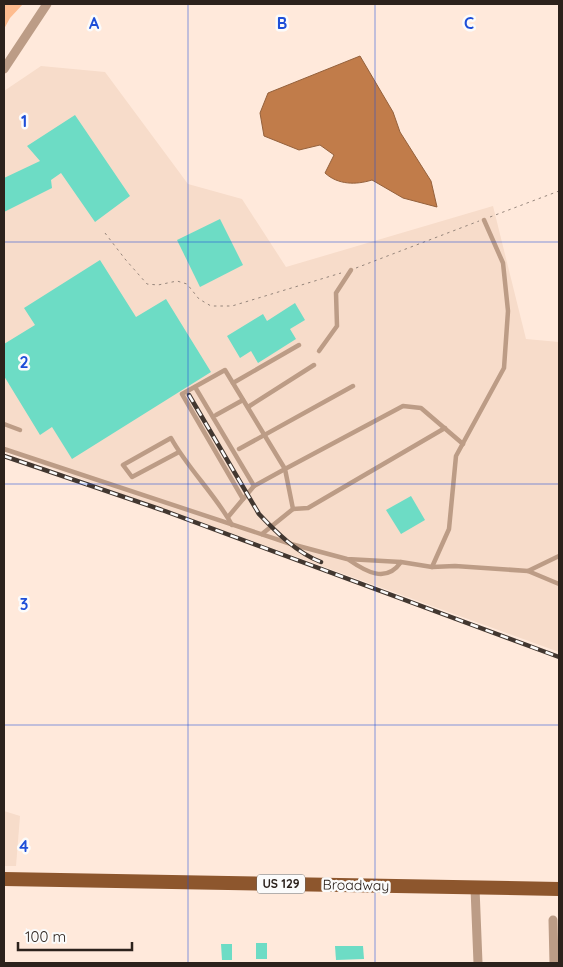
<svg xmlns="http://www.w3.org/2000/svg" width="563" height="967" font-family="Quicksand,sans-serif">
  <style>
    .built { fill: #f7dcca }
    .green { fill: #febc8f }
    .water { fill: #c17c4a; stroke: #94613c }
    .building { fill: #6ddcc5 }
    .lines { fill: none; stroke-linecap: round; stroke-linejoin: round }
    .path { stroke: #95857b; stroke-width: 1; stroke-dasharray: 2.5 4; stroke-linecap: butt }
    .lane { stroke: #bc9c86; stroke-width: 4.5 }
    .street { stroke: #bc9c86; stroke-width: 9 }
    .primary { stroke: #8d562d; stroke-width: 14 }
    .rail-casing { stroke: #423730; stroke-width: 4.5 }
    .rail { stroke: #fbfbfb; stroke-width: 2.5; stroke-dasharray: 8; stroke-linecap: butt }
    .grid { fill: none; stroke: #1d4ed8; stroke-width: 1; stroke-opacity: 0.55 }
    .labels { text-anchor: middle; stroke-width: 5; stroke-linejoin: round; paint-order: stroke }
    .shield { fill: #fbfbfb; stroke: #6a635f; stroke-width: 1 }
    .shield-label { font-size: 12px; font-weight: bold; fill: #2c221c }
    .street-label { font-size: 14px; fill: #2c221c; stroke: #fbfbfb }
    .grid-label { font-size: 16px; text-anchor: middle; font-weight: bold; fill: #1d4ed8; stroke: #fbfbfb; stroke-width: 5; stroke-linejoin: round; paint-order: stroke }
  </style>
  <rect width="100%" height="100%" fill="#ffe9db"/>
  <!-- built -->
  <g class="built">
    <polygon points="41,66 105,72 188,184 242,199 286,267 493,206 526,339 559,342 559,652 4,451 4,91"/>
    <polygon points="4,811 20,816 16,866 4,866"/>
  </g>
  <!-- green -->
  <polygon class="green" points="4,4 23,4 10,18 4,29"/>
  <!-- water -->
  <path class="water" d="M360,56L393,112L400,132L431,181L437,207L403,198L372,180C356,185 338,185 325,173L334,155L320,145L299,150L264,136L260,113L268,93Z"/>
  <!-- building -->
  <g class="building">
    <polygon points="75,115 130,196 95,222 61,173 51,180 52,188 4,212 4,178 40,161 27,146"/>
    <polygon points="220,219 243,265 200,287 177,240"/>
    <polygon points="100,260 136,317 166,299 211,372 72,459 52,427 40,435 4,376 4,344 35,325 24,308"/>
    <polygon points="295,303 305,320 290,329 296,339 258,363 251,351 240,358 227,336 263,314 267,321"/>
    <polygon points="411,496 425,520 401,534 386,510"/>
    <rect x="256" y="943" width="11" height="16"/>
    <polygon points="221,944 232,944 232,960 222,960"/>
    <polygon points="335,946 363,946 364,959 336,960"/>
  </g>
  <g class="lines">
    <!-- path -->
    <g class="path">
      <polyline points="490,217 559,191"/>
      <polyline points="105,233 125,259 147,284 158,285 177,281 187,284 199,299 211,306 232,306 341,273"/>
      <polyline points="356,268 479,221"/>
    </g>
    <!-- lane -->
    <g class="lane">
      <polyline points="319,351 337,326 336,293 351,270"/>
      <polyline points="233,383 299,345"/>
      <polyline points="195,387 254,486 228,517"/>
      <polyline points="248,407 314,365"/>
      <polyline points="216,415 243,400"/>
      <polyline points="4,424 20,430"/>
      <polyline points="4,449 291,544 347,559 401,562 432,567 455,566 528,571 559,584"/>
      <polyline points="239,449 353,386"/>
      <path d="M179,452L132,477L123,465L171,438C188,469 215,494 232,525"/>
      <polyline points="243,499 182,394 225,370 285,469 254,486"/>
      <polyline points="293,509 308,508 445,428"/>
      <polyline points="262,534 293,509 285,469 403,406 421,408 463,444"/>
      <path d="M349,560C365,571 386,584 401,562"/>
      <polyline points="432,567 449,529 456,456 504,368 508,311 503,263 484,220"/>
      <polyline points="528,571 559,556"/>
    </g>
    <!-- street -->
    <g class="street">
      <polyline points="4,69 47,4"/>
      <polyline points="475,888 478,963"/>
      <polyline points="553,920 554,963"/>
    </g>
    <!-- primary -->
    <polyline class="primary" points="4,879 559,889"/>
    <!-- rail casing -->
    <g class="rail-casing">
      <g id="rail">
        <path d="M189,395L259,514C276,532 297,553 321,562"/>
        <polyline points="4,456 162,510 559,657"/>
      </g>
    </g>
    <!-- rail -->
    <use href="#rail" class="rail"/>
  </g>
  <!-- grid -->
  <path class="grid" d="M188,4V963M375,4V963M4,242H559M4,484H559M4,725H559"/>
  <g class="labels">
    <!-- shield labels -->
    <rect class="shield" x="257" y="874.5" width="48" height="19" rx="4"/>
    <g class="shield-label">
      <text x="281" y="888">US 129</text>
    </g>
    <!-- street labels -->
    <g class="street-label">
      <text transform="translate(356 885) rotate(1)" y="5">Broadway</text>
    </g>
  </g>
  <g class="grid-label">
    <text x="94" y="29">A</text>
    <text x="282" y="29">B</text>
    <text x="469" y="29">C</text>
    <text x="24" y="127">1</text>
    <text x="24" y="368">2</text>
    <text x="24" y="610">3</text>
    <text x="24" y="852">4</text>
  </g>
  <!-- border -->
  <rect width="563" height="967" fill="none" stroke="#2c221c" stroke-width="10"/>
  <!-- scale -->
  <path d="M18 942v8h114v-8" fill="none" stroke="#2c221c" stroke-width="2.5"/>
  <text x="25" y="942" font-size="15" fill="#2c221c" stroke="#fbfbfb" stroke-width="4" paint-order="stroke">100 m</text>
</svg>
